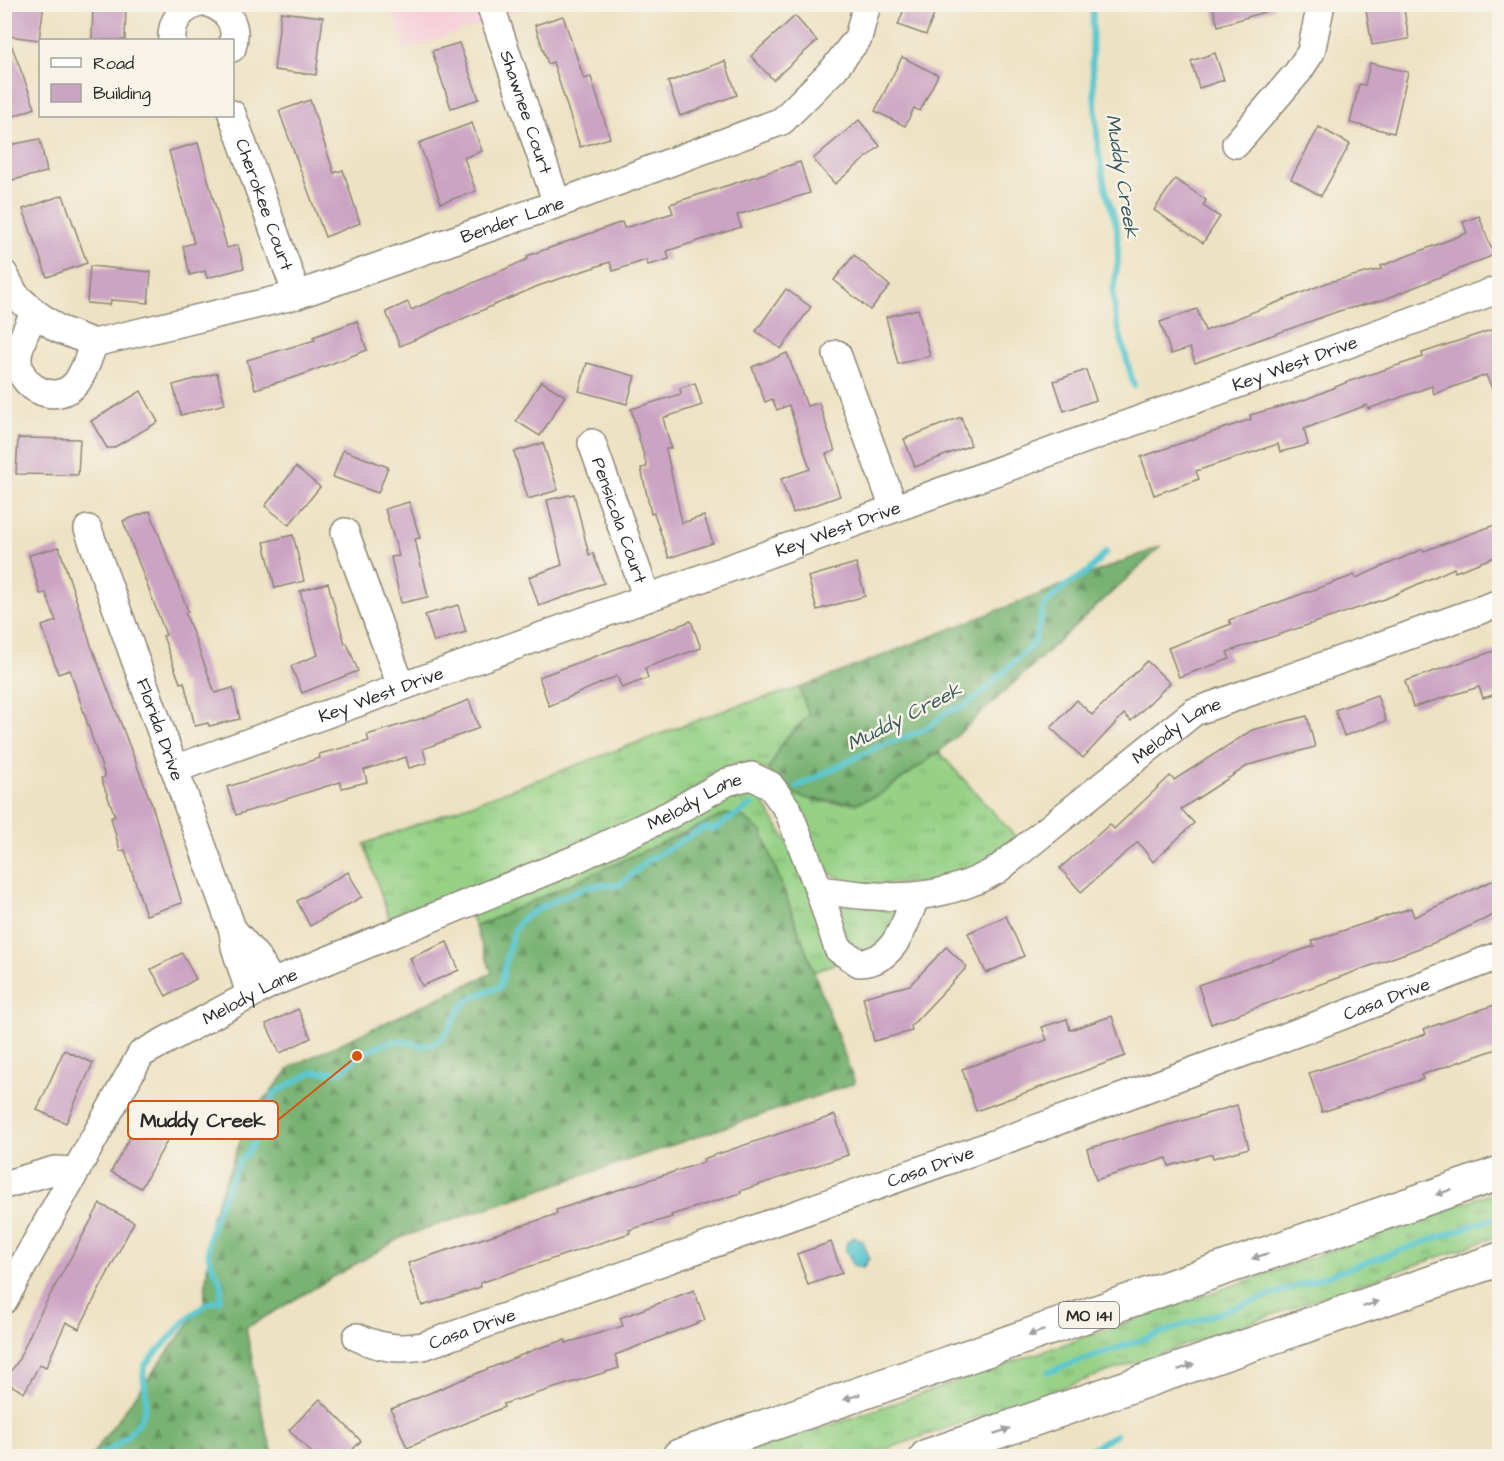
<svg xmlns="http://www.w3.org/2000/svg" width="1504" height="1461" font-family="'Architects Daughter',sans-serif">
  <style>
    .built { fill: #f6cfd9 }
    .grass { fill: url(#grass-tufts); stroke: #607e58; stroke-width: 1.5 }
    .forest { fill: url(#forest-firs); stroke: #526f4f; stroke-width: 1.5 }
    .water { fill: url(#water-ripples); stroke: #42797d; stroke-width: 1.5 }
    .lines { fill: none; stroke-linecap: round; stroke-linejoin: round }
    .stream { stroke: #5ac7cf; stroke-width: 6 }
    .building { fill: #cba3c3 }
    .minor-casing { stroke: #8c8677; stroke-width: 30 }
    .highway-casing { stroke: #8c8677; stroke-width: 36 }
    .minor { stroke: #fff; stroke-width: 27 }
    .highway { stroke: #fff; stroke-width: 33 }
    .oneway { fill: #a0a0a0 }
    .labels { text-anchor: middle; stroke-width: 5; stroke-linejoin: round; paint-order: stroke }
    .shield { fill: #f7f3e8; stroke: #686764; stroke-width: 1.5 }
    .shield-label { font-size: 16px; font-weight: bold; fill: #2b2b2b }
    .street-label { font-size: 18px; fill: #2b2b2b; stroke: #f7f3e8 }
    .water-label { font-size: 20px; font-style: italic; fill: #395a5c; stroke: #f7f3e8 }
    .leader { fill: none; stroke: #d5540f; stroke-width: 2 }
    .callout-dot { fill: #d5540f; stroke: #f7f3e8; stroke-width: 2 }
    .callout { fill: #f7f3e8; stroke: #d5540f; stroke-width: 2 }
    .callout-label { font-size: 20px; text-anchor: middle; font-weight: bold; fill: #2b2b2b }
  </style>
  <defs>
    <pattern id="grass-tufts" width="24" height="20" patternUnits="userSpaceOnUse" patternTransform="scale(1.5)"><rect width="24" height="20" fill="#96d186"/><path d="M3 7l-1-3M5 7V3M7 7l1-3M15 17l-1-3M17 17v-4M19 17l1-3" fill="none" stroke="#7baa6e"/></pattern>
    <pattern id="forest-firs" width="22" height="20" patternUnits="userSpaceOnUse" patternTransform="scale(1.5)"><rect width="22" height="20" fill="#78b373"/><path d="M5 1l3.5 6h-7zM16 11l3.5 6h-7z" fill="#63925f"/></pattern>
    <pattern id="water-ripples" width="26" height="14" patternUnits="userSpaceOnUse" patternTransform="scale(1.5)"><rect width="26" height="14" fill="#5ac7cf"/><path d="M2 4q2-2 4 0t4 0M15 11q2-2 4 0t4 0" fill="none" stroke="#4ba2a8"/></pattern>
  </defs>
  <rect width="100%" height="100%" fill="#f7f3e8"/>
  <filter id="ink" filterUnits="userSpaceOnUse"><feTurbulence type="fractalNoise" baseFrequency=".0167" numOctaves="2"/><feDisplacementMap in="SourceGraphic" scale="12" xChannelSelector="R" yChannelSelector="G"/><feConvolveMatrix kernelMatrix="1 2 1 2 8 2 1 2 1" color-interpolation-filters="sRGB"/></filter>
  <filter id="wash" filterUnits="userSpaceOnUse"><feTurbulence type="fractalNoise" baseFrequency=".008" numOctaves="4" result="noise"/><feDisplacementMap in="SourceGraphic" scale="24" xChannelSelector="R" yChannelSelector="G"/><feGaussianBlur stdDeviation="1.35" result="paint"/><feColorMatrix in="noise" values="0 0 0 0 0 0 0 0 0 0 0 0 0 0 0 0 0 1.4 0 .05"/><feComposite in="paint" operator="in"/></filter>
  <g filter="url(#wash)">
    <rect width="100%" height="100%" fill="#ede2c3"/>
    <!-- built -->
    <polygon class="built" points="390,5 537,5 405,50"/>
    <!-- grass -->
    <g class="grass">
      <polygon points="800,688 809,715 784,740 768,770 739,764 725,766 658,816 390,921 364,844 733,707"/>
      <path d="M939,752L1018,840L973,873L949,883L853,884L824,871L783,790C859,820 879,795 939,752Z"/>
      <polygon points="748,788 758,794 802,866 838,962 814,972 762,832 726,814 475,927 469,911 659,835 705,806"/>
      <path d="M840,903L897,907L898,914C886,936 879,954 851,947L835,907Z"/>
      <polygon points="1499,1190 1499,1236 866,1456 728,1456 837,1423 1252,1279"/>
    </g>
    <!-- forest -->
    <g class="forest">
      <polygon points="1162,546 939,752 879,795 857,803 808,799 783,790 768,771 784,740 809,715 800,688"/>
      <polygon points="726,814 743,817 762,832 855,1083 402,1237 246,1328 264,1423 274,1456 91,1456 204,1303 212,1216 249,1118 292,1066 492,973 475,927"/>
    </g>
    <!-- water -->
    <polygon class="water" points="854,1237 863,1241 869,1258 863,1268 853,1265 846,1250 847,1242"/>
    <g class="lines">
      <!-- stream -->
      <g class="stream">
        <polyline points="1093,4 1092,59 1098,148 1106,191 1117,227 1118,260 1113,294 1116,320 1134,386"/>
        <polyline points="797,787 875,748 919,732 935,723 946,712 963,707 982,693 1034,643 1044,606 1064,587 1088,572 1106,552"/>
        <polyline points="1048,1372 1500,1216"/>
        <path d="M99,1456C117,1448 144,1424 146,1403C148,1389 140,1379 145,1365L189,1317L207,1304L220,1300C225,1276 214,1276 209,1256C203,1232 229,1186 239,1162C257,1146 265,1117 273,1094L312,1072H341C356,1057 379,1041 401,1041C412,1041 421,1049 432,1044C453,1035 453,1010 471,999C479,993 491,991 500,987C506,968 508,940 518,924C525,913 583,886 596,885C604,884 611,886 620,885L647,861L704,828L714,829L752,805"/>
        <polyline points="1078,1456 1116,1435"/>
      </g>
    </g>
    <g id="blocks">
      <!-- building -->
      <g class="building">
        <polygon points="12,4 44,4 39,40 8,36 35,108 4,120 4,30 8,34"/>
        <polygon points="93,4 126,4 125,40 92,40"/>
        <polygon points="906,4 938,4 926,35 898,25"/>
        <polygon points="1212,4 1274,4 1274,9 1218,26"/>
        <polygon points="1365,4 1403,4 1409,39 1372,45"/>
        <polygon points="281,12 323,17 316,75 274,70"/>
        <polygon points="563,16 584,79 591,77 610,138 580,147 553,62 548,64 535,25"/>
        <polygon points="795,16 817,41 773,80 751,56"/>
        <polygon points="459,43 479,99 451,108 432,51"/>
        <polygon points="1215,53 1224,80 1199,88 1191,61"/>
        <polygon points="902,57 938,75 920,111 914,108 905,126 875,111"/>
        <polygon points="725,61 737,95 680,116 668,82"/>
        <polygon points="1370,63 1408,72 1394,133 1350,123 1359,84 1365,85"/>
        <polygon points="310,100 334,173 343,170 360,223 325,237 279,111"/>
        <polygon points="859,120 880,146 835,184 813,159"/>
        <polygon points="472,123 482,151 464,158 476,191 441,203 419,143"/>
        <polygon points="1319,127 1350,144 1321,196 1291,179"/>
        <polygon points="40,139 47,172 8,181 4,146"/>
        <polygon points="198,143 227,248 238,245 244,268 207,278 205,271 190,275 183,246 194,243 169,151"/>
        <polygon points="800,162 810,193 737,215 741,227 667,251 669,259 648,265 646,260 613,271 610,262 538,286 400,346 386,312 408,302 411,310 528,259 527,256 622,222 624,228 673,213 670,204"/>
        <polygon points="1175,179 1206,200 1203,206 1220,217 1203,243 1154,210"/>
        <polygon points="63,195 87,263 47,277 23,209"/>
        <polygon points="1479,216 1494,255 1383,300 1339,311 1195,363 1190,348 1171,354 1160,322 1197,309 1205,331 1329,282 1382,269 1381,266 1467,233 1463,222"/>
        <polygon points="854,255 890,286 870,310 834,280"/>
        <polygon points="90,266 151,272 148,303 111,300 110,305 87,303"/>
        <polygon points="786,289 811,307 781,349 756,331"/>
        <polygon points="918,309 930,356 898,364 886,317"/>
        <polygon points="357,321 367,350 299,376 255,389 247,360 315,340 313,337"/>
        <polygon points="1500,327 1500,407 1486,375 1434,394 1432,386 1368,409 1367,405 1304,429 1308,445 1280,452 1278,444 1196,471 1199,479 1154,495 1141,457 1251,419 1250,415 1304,400 1350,381 1423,357 1422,353"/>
        <polygon points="787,353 807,406 819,403 835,451 826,454 840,496 793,513 781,479 810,469 789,405 777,410 772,399 765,402 752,367"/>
        <polygon points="587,363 635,376 627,404 579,391"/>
        <polygon points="1086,370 1096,400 1064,411 1054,381"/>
        <polygon points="217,373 225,404 181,415 173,385"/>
        <polygon points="541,381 565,396 540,436 516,421"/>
        <polygon points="695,383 702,405 663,418 671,448 666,449 682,523 704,516 713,543 669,558 654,513 651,514 641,468 647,467 631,409 681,394 680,388"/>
        <polygon points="141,391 158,422 113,448 107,448 91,421"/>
        <polygon points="961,417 971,445 915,467 904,439"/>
        <polygon points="18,438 80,439 78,475 16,474"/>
        <polygon points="543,443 558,490 528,499 514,452"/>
        <polygon points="343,450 388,467 378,493 333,477"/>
        <polygon points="296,467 320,487 289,525 265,506"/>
        <polygon points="574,494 589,555 593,553 604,583 539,606 529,577 562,565 547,500"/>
        <polygon points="409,502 420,538 415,539 428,597 401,603 391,557 399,556 385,509"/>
        <polygon points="150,511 188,611 185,612 215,693 233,688 240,719 209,726 208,723 195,726 184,682 180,683 163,636 166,635 123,521"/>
        <polygon points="1500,523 1500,555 1455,572 1454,568 1385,599 1227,652 1230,659 1179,677 1168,648 1231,624 1229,620 1355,575 1356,578 1423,549 1424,551"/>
        <polygon points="293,535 304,581 275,588 264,542"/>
        <polygon points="59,547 91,645 152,805 182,903 146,915 125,850 120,851 111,818 115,816 101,778 105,777 70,670 58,674 42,626 56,621 46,593 40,594 29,555"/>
        <polygon points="856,563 865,596 817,610 808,577"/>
        <polygon points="328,583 345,644 347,643 358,671 302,693 291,666 318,655 300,591"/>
        <polygon points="458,605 466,632 434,642 425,615"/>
        <polygon points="691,621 701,648 645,668 648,678 622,688 617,676 549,706 539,677"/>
        <polygon points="1500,649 1500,693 1483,698 1479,687 1413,707 1405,681"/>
        <polygon points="1147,661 1170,683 1131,721 1124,714 1083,758 1051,728 1077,700 1092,715"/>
        <polygon points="1377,695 1386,721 1344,736 1335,710"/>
        <polygon points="469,700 479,728 423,749 427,763 409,768 406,757 364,770 367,782 342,788 340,782 236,815 227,787 320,758 319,754 369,741 367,735 423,718"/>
        <polygon points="1307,716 1315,747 1249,765 1181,809 1194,823 1153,862 1138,842 1081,892 1060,868 1110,824 1114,829 1170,776 1174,780 1252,730"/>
        <polygon points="348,872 362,897 310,926 297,901"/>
        <polygon points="1500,877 1500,912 1436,942 1211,1024 1198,985 1314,946 1312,941 1411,908 1414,917"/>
        <polygon points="1006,916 1024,956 986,973 968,933"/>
        <polygon points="447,942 459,970 422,986 410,958"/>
        <polygon points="946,947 967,967 911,1026 912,1031 874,1041 863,997 910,985"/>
        <polygon points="182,953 196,979 166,996 151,969"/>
        <polygon points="1500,1003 1500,1048 1421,1075 1423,1079 1322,1112 1309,1073 1426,1034 1424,1029"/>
        <polygon points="298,1009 311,1038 280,1053 266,1024"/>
        <polygon points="1112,1016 1125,1056 976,1111 962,1069 1047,1040 1042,1027 1067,1019 1070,1030"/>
        <polygon points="64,1050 93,1063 66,1123 37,1110"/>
        <polygon points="1237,1105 1249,1148 1213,1158 1212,1154 1169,1166 1167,1158 1096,1180 1087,1149"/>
        <polygon points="142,1115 172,1132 141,1188 111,1172"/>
        <polygon points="835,1115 848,1155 740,1191 741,1193 671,1215 672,1217 629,1230 630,1233 480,1283 481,1287 422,1306 408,1263 557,1214 556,1210 704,1162 703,1159"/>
        <polygon points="100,1204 134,1222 79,1329 66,1322 46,1367 40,1364 24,1393 4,1381 18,1361 37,1319"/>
        <polygon points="831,1242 842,1273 808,1285 797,1254"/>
        <polygon points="694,1290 705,1320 615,1355 619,1368 503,1404 504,1407 407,1448 391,1409 536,1349 565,1340 566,1343 623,1326 620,1318"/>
        <polygon points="320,1399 361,1441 353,1449 361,1456 315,1456 289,1430"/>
      </g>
    </g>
  </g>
  <g filter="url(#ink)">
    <use href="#blocks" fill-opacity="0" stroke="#8c8677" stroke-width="1.5"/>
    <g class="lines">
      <!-- minor casing -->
      <g class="minor-casing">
        <g id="minor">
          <path d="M211,4C231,12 238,28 232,48"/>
          <path id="s1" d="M490,4L557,204"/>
          <path d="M172,40C171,23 179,11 196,4"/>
          <path id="s2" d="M232,114L297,295"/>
          <polyline points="1236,144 1298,72 1311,52 1321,4"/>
          <path id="s3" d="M4,274L15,295L34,312L58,329L94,343L297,295L557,204L782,121L834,69L858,38L867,4"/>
          <path d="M34,312C29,326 19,342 18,356C16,387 56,408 77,382C85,371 89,356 94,343"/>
          <polyline points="837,354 894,508"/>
          <path id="s4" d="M592,443L647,598"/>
          <path id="s5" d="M88,529L233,931L235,947L250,994"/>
          <polyline points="345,532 401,686"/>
          <path id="s6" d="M175,769L1500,289"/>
          <path d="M819,890L838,949L859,963C895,962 904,925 916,896"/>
          <polyline points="234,931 258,959 272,983"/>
          <polyline points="4,1185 55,1170 75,1171"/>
          <path id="s7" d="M4,1300L141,1054L272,983L576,859L671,814L727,782L751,776L770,785L788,810L819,890C886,899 937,904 997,870L1194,712L1500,603"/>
          <path id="s8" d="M357,1337C380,1348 399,1350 423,1346C783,1219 1144,1094 1500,955"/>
        </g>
      </g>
      <!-- highway casing -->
      <g class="highway-casing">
        <g id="highway">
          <polyline points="679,1456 1500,1173"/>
          <polyline points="927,1456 1500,1259"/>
        </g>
      </g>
      <!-- minor -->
      <use href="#minor" class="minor"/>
      <!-- highway -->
      <use href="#highway" class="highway"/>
    </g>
    <!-- one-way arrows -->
    <defs><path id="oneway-solid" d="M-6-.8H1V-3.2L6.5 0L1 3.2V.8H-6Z" transform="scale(1.5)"/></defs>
    <g class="oneway">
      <use href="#oneway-solid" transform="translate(1444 1192) rotate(160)"/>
      <use href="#oneway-solid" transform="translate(1260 1256) rotate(161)"/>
      <use href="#oneway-solid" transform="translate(1371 1304) rotate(-19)"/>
      <use href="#oneway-solid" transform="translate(1036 1333) rotate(161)"/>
      <use href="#oneway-solid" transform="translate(1186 1367) rotate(-19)"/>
      <use href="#oneway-solid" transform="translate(852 1397) rotate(161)"/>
      <use href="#oneway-solid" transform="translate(1002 1431) rotate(-19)"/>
    </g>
  </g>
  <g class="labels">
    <!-- shield labels -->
    <rect class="shield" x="1059" y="1302" width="60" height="26" rx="4.5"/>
    <g class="shield-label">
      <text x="1089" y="1321">MO 141</text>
    </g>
    <!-- street labels -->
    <g class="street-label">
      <text dy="6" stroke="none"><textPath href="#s1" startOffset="114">Shawnee Court</textPath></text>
      <text dy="6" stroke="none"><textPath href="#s2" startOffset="96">Cherokee Court</textPath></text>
      <text dy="6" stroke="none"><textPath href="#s3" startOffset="554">Bender Lane</textPath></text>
      <text dy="6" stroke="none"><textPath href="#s6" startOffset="1191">Key West Drive</textPath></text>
      <text dy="6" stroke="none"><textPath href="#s4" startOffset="82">Pensicola Court</textPath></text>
      <text dy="6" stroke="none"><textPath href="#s6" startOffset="705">Key West Drive</textPath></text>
      <text dy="6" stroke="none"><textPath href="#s6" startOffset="219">Key West Drive</textPath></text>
      <text dy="6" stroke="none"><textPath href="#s5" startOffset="213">Florida Drive</textPath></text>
      <text dy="6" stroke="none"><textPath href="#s7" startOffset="1502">Melody Lane</textPath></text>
      <text dy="6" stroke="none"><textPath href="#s7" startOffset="891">Melody Lane</textPath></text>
      <text dy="6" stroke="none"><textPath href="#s7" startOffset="405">Melody Lane</textPath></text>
      <text dy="6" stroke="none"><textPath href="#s8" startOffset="1092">Casa Drive</textPath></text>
      <text dy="6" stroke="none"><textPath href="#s8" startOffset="606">Casa Drive</textPath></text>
      <text dy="6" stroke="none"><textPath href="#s8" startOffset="120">Casa Drive</textPath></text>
    </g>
    <!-- water labels -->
    <g class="water-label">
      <text transform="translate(1123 176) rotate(81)" y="7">Muddy Creek</text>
      <text transform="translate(904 716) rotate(-27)" y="7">Muddy Creek</text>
    </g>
  </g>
  <!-- callouts -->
  <path class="leader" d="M357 1056L278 1120"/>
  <circle class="callout-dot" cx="357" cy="1056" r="6"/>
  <rect class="callout" x="128" y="1101" width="150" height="38" rx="6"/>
  <g class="callout-label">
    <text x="203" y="1127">Muddy Creek</text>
  </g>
  <!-- margin -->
  <rect width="1504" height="1461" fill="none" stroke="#f7f3e8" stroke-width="24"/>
  <!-- legend -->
  <rect x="39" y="39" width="195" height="78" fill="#f7f3e8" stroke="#a5a39c" stroke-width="1.5"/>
  <rect x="51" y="58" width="30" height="9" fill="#ffffff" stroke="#a5a39c" stroke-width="1.5"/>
  <text x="93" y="69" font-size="18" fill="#2b2b2b">Road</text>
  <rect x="51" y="84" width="30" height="18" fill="#cba3c3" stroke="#a5a39c" stroke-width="1.5"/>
  <text x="93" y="99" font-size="18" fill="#2b2b2b">Building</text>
</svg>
